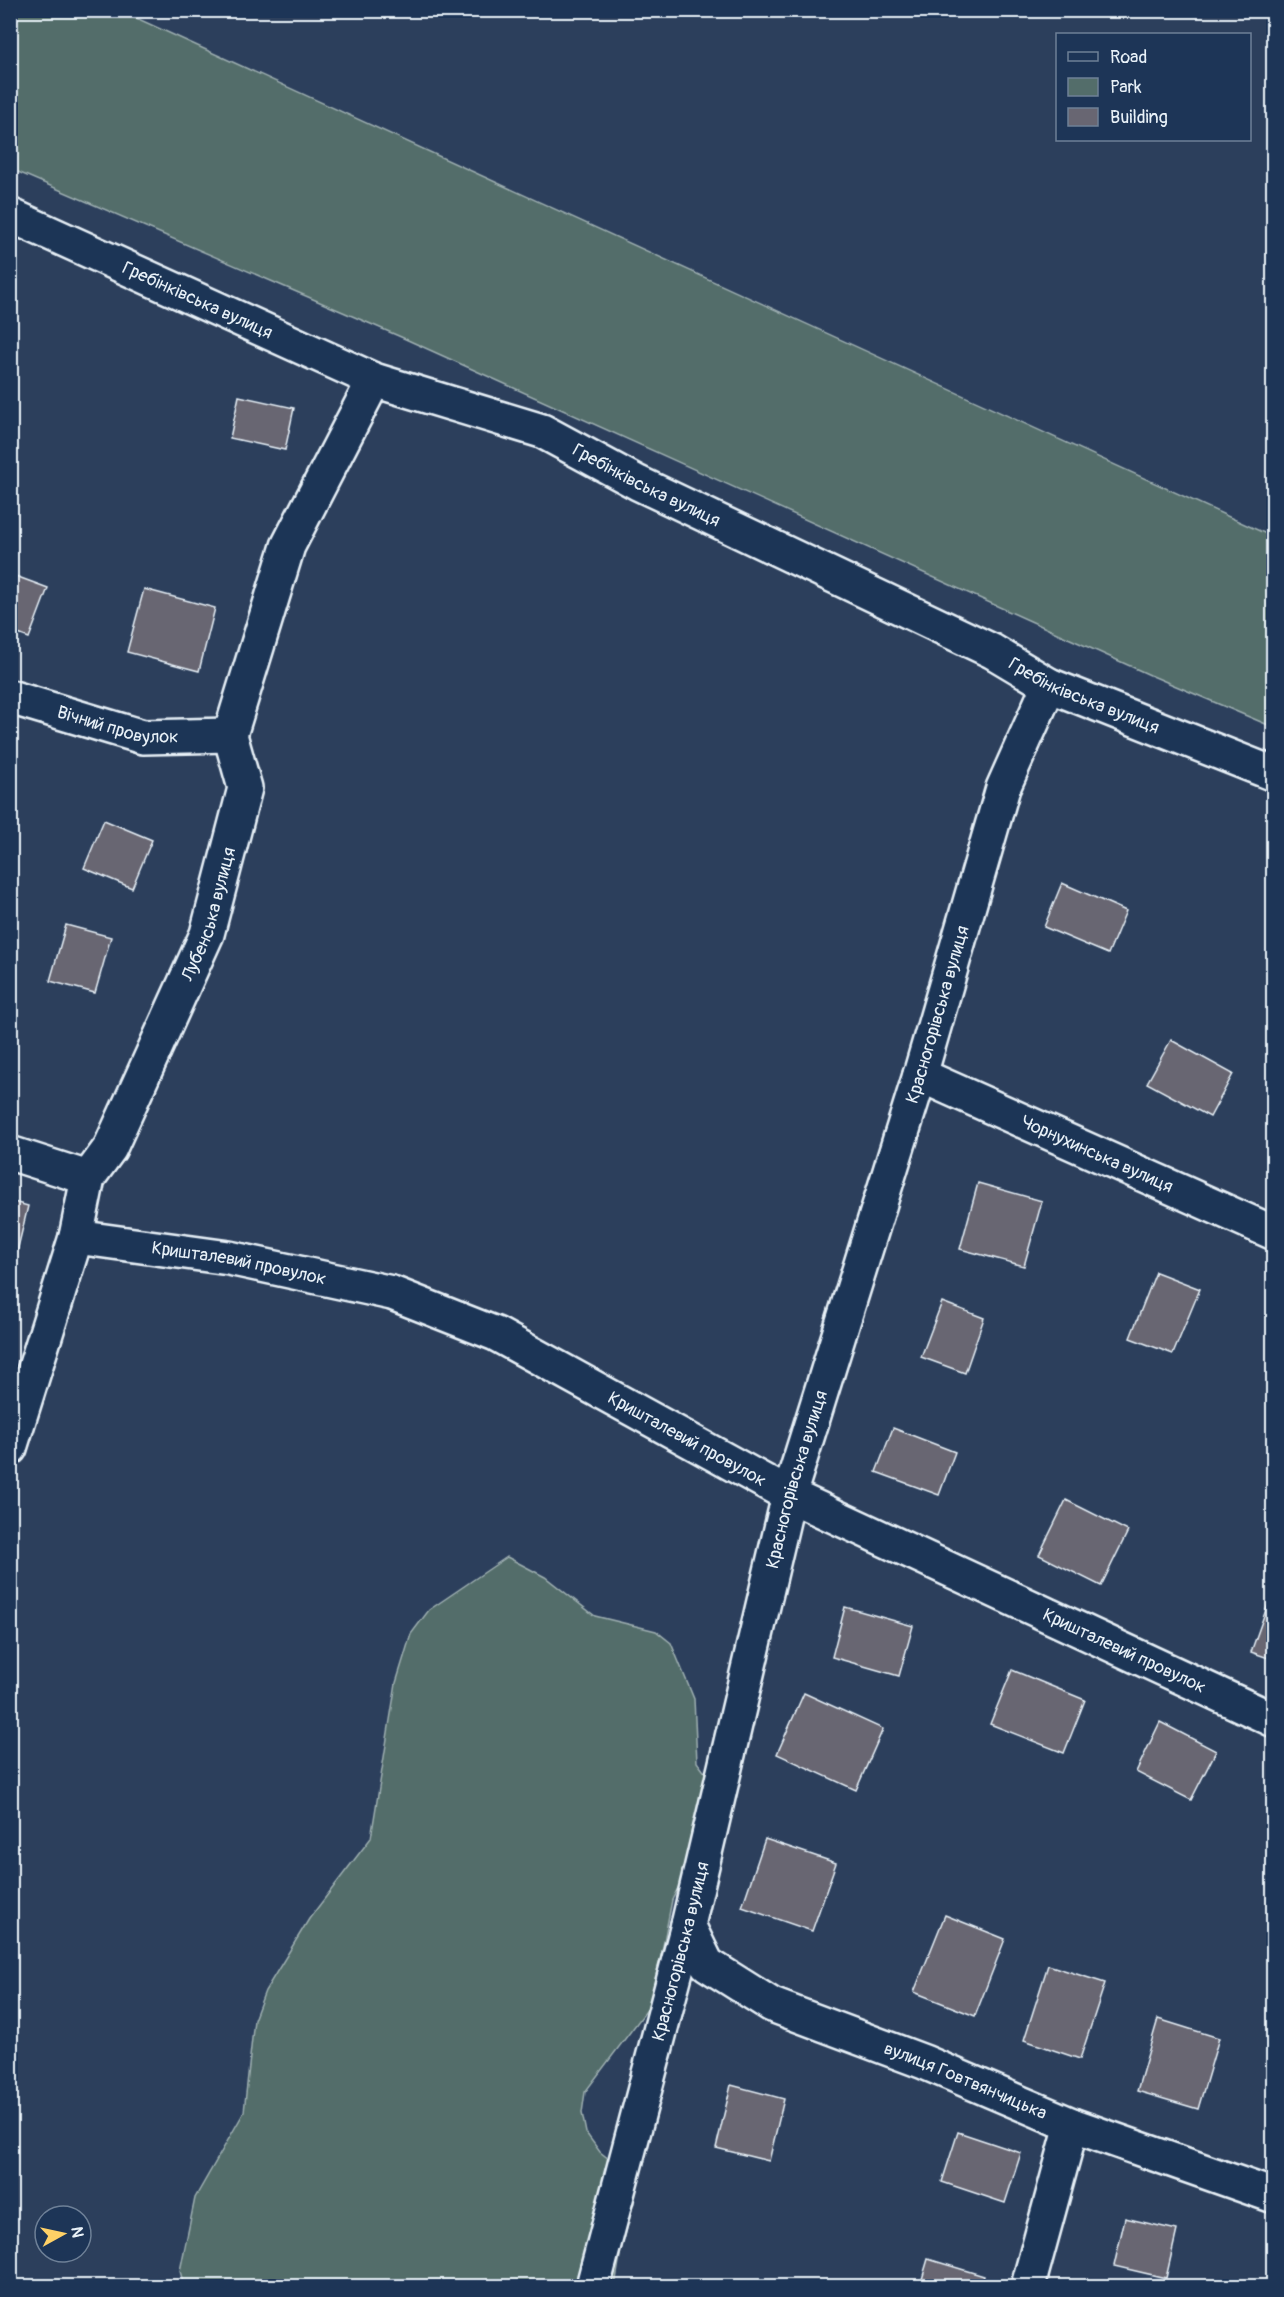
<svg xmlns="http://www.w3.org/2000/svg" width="1284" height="2297" font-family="Pangolin,sans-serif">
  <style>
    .green { fill: #536d6a; stroke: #9eafb1; stroke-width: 1.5 }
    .building { fill: #686672; stroke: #e8f1f8; stroke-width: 1.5 }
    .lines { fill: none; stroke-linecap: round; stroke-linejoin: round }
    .minor-casing { stroke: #e8f1f8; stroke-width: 38 }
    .minor { stroke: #1d3557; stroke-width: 33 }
    .labels { text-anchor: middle; stroke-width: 4.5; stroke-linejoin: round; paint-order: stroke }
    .street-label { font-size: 18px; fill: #e8f1f8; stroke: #1d3557 }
  </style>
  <rect width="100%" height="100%" fill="#2c3f5c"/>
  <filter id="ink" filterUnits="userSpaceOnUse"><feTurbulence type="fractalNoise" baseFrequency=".0167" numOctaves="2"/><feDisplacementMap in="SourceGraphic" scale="12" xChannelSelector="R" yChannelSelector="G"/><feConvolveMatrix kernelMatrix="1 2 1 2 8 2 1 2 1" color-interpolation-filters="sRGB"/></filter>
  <g filter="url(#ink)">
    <!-- green -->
    <g class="green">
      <polygon points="11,10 121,11 1273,537 1273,727 1150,675 401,337 11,169"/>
      <polygon points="507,1557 545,1577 595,1616 656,1631 671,1643 694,1699 697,1762 715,1786 709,1826 672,1900 652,2003 585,2092 582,2113 586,2133 600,2152 633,2178 634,2202 621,2250 615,2286 184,2286 180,2271 195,2198 244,2112 254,2020 265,1991 309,1919 371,1838 396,1683 411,1634 429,1610"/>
    </g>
    <!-- building -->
    <g class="building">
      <polygon points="239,396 294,408 285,450 230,438"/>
      <polygon points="10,574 48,588 29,638 10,631"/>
      <polygon points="144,589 215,608 199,671 127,652"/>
      <polygon points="104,820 152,840 132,888 84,868"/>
      <polygon points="1062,883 1126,911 1108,954 1044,927"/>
      <polygon points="66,925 111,937 95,993 50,981"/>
      <polygon points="1171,1040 1233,1074 1210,1117 1147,1083"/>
      <polygon points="978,1183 1042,1201 1024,1266 960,1249"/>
      <polygon points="10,1201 28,1206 11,1277 10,1277"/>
      <polygon points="1156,1272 1200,1289 1173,1354 1130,1338"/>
      <polygon points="942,1302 984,1318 965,1373 921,1357"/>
      <polygon points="893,1428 955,1452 939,1495 876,1472"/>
      <polygon points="1066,1500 1128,1531 1101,1586 1039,1555"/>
      <polygon points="1272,1593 1274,1593 1274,1660 1251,1652"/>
      <polygon points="845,1607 913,1626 899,1676 832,1657"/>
      <polygon points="1012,1670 1085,1700 1064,1753 990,1724"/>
      <polygon points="804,1693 883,1729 856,1790 777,1754"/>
      <polygon points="1160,1722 1216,1751 1191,1800 1136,1772"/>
      <polygon points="765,1839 836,1863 812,1931 742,1907"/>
      <polygon points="945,1915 1005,1939 975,2016 914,1992"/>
      <polygon points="1048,1965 1105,1983 1080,2059 1024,2040"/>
      <polygon points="1158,2019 1219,2038 1198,2109 1137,2091"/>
      <polygon points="731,2085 784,2099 769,2161 716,2148"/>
      <polygon points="958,2132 1021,2153 1005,2203 942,2182"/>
      <polygon points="1125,2218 1177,2230 1166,2278 1114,2266"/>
      <polygon points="928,2259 984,2276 981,2286 920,2286"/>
    </g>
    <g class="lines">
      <!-- minor casing -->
      <g class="minor-casing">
        <g id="minor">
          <path id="s1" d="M10,215L374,380L542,431L638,483L992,651L1049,685L1274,774"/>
          <path id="s2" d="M10,697L143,737L230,735"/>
          <path id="s3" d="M920,1075L1274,1233"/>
          <polyline points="10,1153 88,1178"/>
          <path id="s4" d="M76,1237L229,1258L392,1293L496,1334L789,1495L1274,1720"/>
          <path id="s5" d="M10,1448L76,1237L88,1178L110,1148L207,934L245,788L230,735L288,546L374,380"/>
          <path id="s6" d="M688,1925L707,1964L772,2005L924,2062L1072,2125L1274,2196"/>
          <path id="s7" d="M593,2286L688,1925L789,1495L920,1075L1003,788L1049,685"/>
          <polyline points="1028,2286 1072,2125"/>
        </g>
      </g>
      <!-- minor -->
      <use href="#minor" class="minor"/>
    </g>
  </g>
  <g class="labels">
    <!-- street labels -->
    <g class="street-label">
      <text dy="6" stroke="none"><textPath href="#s1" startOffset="206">Гребінківська вулиця</textPath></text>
      <text dy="6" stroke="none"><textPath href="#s1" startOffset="693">Гребінківська вулиця</textPath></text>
      <text dy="6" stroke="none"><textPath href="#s1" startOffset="1179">Гребінківська вулиця</textPath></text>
      <text dy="6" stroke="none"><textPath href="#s2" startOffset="112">Вічний провулок</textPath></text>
      <text dy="6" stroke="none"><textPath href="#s5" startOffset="573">Лубенська вулиця</textPath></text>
      <text dy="6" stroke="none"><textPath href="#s7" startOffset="1318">Красногорівська вулиця</textPath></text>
      <text dy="6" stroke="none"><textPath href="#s3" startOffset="194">Чорнухинська вулиця</textPath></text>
      <text dy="6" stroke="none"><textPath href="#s4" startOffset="165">Кришталевий провулок</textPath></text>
      <text dy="6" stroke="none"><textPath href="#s4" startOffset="651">Кришталевий провулок</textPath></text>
      <text dy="6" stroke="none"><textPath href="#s7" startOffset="832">Красногорівська вулиця</textPath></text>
      <text dy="6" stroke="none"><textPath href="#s4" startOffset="1137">Кришталевий провулок</textPath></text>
      <text dy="6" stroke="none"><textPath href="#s7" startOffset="346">Красногорівська вулиця</textPath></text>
      <text dy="6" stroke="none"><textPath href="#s6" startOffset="328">вулиця Говтвянчицька</textPath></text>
    </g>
  </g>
  <!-- margin -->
  <rect width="1284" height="2297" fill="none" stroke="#1d3557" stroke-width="36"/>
  <rect x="18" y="18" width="1248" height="2261" fill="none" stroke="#e8f1f8" stroke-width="2" filter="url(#ink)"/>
  <!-- legend -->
  <rect x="1056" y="33" width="195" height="108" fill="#1d3557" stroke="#6e8097" stroke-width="1.5"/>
  <rect x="1068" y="52" width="30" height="9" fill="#1d3557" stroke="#6e8097" stroke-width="1.5"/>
  <text x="1110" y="63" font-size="18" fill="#e8f1f8">Road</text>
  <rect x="1068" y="78" width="30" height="18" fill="#536d6a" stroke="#6e8097" stroke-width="1.5"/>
  <text x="1110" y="93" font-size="18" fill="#e8f1f8">Park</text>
  <rect x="1068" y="108" width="30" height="18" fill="#686672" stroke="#6e8097" stroke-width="1.5"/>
  <text x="1110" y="123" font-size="18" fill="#e8f1f8">Building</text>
  <!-- north arrow -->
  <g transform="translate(63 2234) rotate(82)"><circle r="28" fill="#1d3557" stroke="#6e8097" stroke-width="1.5"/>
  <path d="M0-4.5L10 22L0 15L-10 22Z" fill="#ffd166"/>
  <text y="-9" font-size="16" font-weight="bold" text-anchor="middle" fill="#e8f1f8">N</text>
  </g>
</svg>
